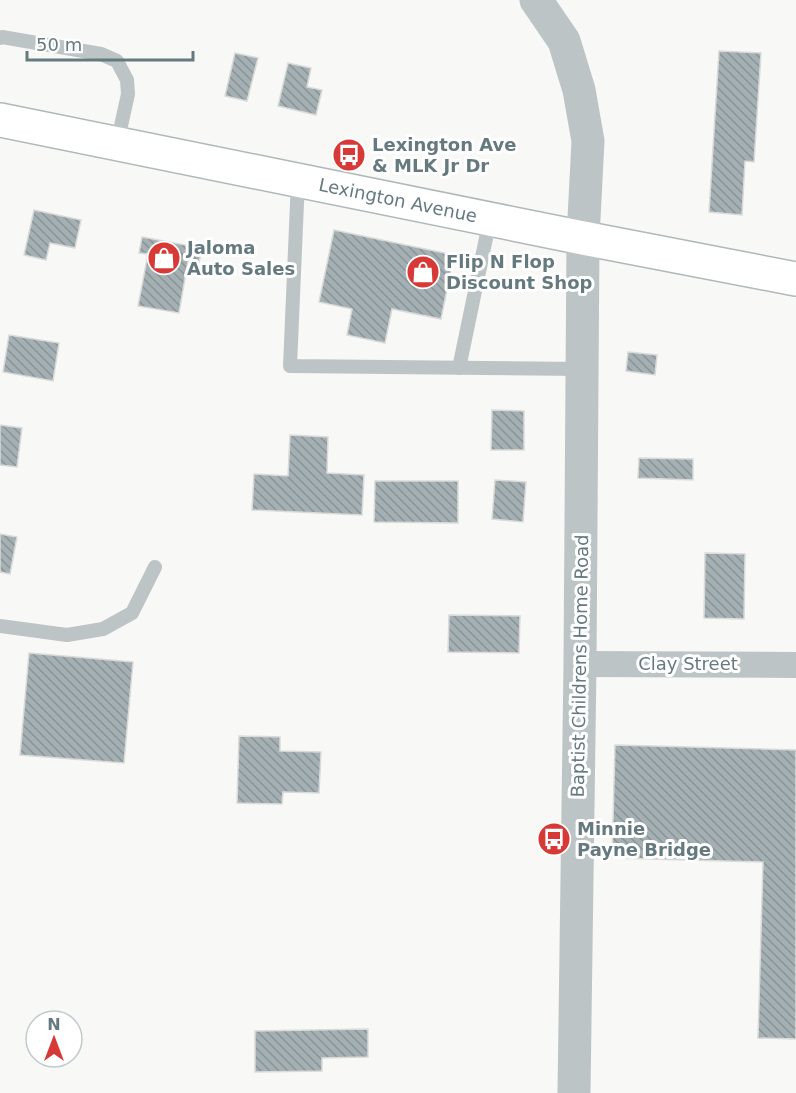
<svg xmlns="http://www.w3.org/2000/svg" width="796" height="1093" font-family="'DejaVu Sans',sans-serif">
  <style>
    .building { fill: url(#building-back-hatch); stroke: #dadad8; stroke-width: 1.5 }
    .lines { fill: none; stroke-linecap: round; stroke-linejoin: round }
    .secondary-casing { stroke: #b0b8ba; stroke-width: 36 }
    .service { stroke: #bdc4c5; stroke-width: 14 }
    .minor { stroke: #bdc4c5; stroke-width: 26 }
    .tertiary { stroke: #bdc4c5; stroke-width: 33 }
    .secondary { stroke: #fff; stroke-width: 33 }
    .labels { text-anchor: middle; stroke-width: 6; stroke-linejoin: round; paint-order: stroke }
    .poi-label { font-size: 18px; font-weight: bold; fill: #657a7f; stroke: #fff; text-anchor: start }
    .street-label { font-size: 18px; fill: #657a7f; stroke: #fff }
  </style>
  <defs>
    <pattern id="building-back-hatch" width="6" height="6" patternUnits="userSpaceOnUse" patternTransform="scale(1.5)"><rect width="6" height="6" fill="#a4b0b3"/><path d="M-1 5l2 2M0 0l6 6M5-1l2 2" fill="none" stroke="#899497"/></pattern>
  </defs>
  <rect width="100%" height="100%" fill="#f8f8f6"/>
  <!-- building -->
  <g class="building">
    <polygon points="719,51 761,53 754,162 745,161 742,215 709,212"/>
    <polygon points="235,53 258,58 247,101 225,96"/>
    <polygon points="288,63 311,68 307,87 322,90 316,115 278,106"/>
    <polygon points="34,210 81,220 75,248 50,243 46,260 24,255"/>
    <polygon points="334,230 454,255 441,319 392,309 385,343 347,335 352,309 319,302"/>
    <polygon points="142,237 202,248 199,263 188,261 179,313 138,306 148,254 139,253"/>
    <polygon points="9,335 59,343 53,381 3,372"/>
    <polygon points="628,352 657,355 655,375 626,371"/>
    <polygon points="492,410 524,411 524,450 491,450"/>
    <polygon points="0,425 22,428 17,467 0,465"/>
    <polygon points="290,435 328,437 327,473 364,475 362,515 252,510 254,474 288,476"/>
    <polygon points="639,458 693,459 693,480 638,478"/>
    <polygon points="495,480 526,482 523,522 492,519"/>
    <polygon points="375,481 458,481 458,523 374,522"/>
    <polygon points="0,534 17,537 10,574 0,572"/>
    <polygon points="705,553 745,554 744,619 704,618"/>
    <polygon points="449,615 520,616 519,653 448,652"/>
    <polygon points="29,653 133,662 124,763 20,755"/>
    <polygon points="239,736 280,737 280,751 321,752 319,793 283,792 282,804 237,803"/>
    <polygon points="615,745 796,750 796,1039 758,1038 763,862 612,858"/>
    <polygon points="368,1029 368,1057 322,1058 322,1071 255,1072 255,1031"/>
  </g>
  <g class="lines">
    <!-- secondary casing -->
    <g class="secondary-casing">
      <g id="secondary">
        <path id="s1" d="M0,120L583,238L796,279"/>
      </g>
    </g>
    <!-- service -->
    <g class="service">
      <polyline points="0,38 2,37 101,54 117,61 127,80 128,94 117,144"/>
      <polyline points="298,180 290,366 582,369"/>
      <polyline points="459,368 490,219"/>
      <polyline points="0,626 67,635 103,629 132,613 155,567"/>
    </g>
    <!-- minor -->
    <polyline class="minor" points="580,664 796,665"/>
    <!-- tertiary -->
    <polyline class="tertiary" points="536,0 564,41 579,90 588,141 583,238 580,664 574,1093"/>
    <!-- secondary -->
    <use href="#secondary" class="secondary"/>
  </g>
  <!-- icons -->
  <defs>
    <g id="bus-disc" transform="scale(1.725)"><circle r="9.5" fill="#d73937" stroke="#fff"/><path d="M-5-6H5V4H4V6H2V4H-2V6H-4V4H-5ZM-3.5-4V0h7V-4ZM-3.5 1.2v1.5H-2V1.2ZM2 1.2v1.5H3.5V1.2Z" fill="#fff"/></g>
    <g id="shop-disc" transform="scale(1.725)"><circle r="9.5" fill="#d73937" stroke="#fff"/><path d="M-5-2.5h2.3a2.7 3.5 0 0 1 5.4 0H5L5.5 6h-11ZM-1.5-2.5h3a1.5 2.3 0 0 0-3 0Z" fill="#fff"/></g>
  </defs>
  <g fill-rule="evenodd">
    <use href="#bus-disc" x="349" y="155"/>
    <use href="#shop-disc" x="164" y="258"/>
    <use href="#shop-disc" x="423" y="272"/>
    <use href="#bus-disc" x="554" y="839"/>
  </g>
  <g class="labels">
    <!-- poi labels -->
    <g class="poi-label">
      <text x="372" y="151">Lexington Ave<tspan x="372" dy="21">&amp; MLK Jr Dr</tspan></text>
      <text x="187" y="254">Jaloma<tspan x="187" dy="21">Auto Sales</tspan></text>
      <text x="446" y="268">Flip N Flop<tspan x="446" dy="21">Discount Shop</tspan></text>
      <text x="577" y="835">Minnie<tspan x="577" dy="21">Payne Bridge</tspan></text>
    </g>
    <!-- street labels -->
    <g class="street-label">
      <text dy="6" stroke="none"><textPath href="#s1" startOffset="406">Lexington Avenue</textPath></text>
      <text x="688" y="670">Clay Street</text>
      <text transform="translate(580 666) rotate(-89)" y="6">Baptist Childrens Home Road</text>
    </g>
  </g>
  <!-- north arrow -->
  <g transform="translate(54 1039)"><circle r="28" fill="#ffffff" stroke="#c1cacc" stroke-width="1.5"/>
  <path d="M0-4.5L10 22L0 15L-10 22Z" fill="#d73937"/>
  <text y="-9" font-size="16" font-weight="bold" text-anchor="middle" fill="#657a7f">N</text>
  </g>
  <!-- scale -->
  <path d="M27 51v9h166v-9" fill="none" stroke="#657a7f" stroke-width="3"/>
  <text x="36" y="51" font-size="18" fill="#657a7f" stroke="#ffffff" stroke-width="4.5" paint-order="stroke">50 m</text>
</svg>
